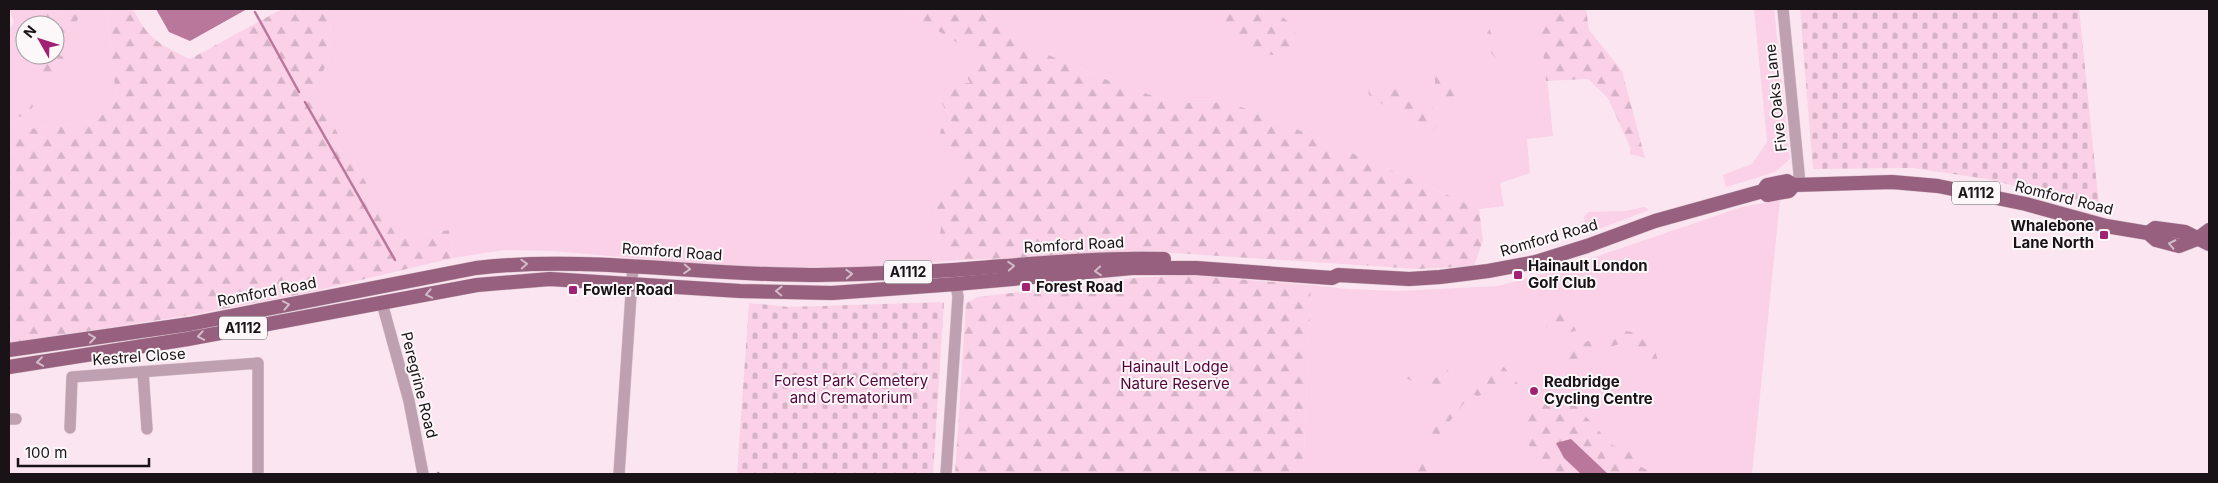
<svg xmlns="http://www.w3.org/2000/svg" width="2218" height="483" font-family="Inter,sans-serif">
  <style>
    .grass { fill: #fad1e6 }
    .forest { fill: url(#forest-firs) }
    .cemetery { fill: url(#cemetery-stones) }
    .water { fill: #b9779c }
    .lines { fill: none; stroke-linecap: round; stroke-linejoin: round }
    .stream { stroke: #b9779c; stroke-width: 2.5 }
    .minor-casing { stroke: #d7c3cd; stroke-width: 12 }
    .major-casing { stroke: #d7c3cd; stroke-width: 15 }
    .minor { stroke: #bfa0b0; stroke-width: 11 }
    .major { stroke: #96607e; stroke-width: 14 }
    .oneway { stroke: #d3bbc8 }
    .poi-dot { fill: #a12275; stroke: #fcf8fa; stroke-width: 2 }
    .labels { text-anchor: middle; stroke-width: 4; stroke-linejoin: round; paint-order: stroke }
    .shield { fill: #fcf8fa; stroke: #5d575a; stroke-width: 1 }
    .shield-label { font-size: 14px; font-weight: bold; fill: #191216 }
    .street-label { font-size: 15px; fill: #191216; stroke: #fcf8fa }
    .poi-label { font-size: 15px; font-weight: bold; fill: #191216; stroke: #fcf8fa; text-anchor: start }
    .park-label { font-size: 15px; fill: #56023c; stroke: #fcf8fa }
  </style>
  <defs>
    <pattern id="forest-firs" width="22" height="20" patternUnits="userSpaceOnUse" patternTransform="scale(1.25)"><rect width="22" height="20" fill="#fad1e6"/><path d="M5 1l3.5 6h-7zM16 11l3.5 6h-7z" fill="#d6b2c5"/></pattern>
    <pattern id="cemetery-stones" width="16" height="16" patternUnits="userSpaceOnUse" patternTransform="scale(1.25)"><rect width="16" height="16" fill="#fad1e6"/><path d="M2 7V4a2 2 0 0 1 4 0v3zM10 15v-3a2 2 0 0 1 4 0v3z" fill="#d6b2c5"/></pattern>
  </defs>
  <rect width="100%" height="100%" fill="#fbe5f0"/>
  <!-- grass -->
  <g class="grass">
    <polygon points="9,9 76,9 32,13 27,20 30,25 25,25 25,55 46,55 42,59 41,68 54,77 65,64 63,57 55,52 55,34 56,36 84,10 81,9 107,9 116,98 98,120 21,130 9,123 9,30 14,22"/>
    <polygon points="322,9 908,9 927,24 977,55 970,83 942,104 951,119 941,129 961,167 956,186 941,195 935,211 941,227 939,241 961,260 873,267 779,268 692,263 552,251 504,250 453,258 449,230 398,239 313,90 328,62 331,22"/>
    <polygon points="981,9 1540,9 1553,136 1527,139 1530,173 1500,183 1504,206 1479,209 1306,133 1229,102 1174,103 1112,82 1039,51"/>
    <polygon points="1754,9 1774,9 1790,159 1775,172 1726,187 1723,175 1752,164 1767,142"/>
    <polygon points="1780,200 1752,474 1303,474 1311,285 1347,289 1398,291 1498,286 1557,270 1742,207"/>
    <polygon points="1644,207 1649,210 1588,233 1585,228 1584,216 1589,212 1626,211"/>
  </g>
  <!-- forest -->
  <g class="forest">
    <path d="M76,9L84,10C76,23 71,31 56,36L55,25H49L41,19L37,25H30L26,20L32,13Z"/>
    <path d="M107,9H133C148,39 160,45 190,59L282,9H322L331,22L328,62L313,90L398,239L449,230L453,258L306,293L191,315L9,343V123L21,130L98,120L116,98Z"/>
    <polygon points="908,9 981,9 1039,51 1112,82 1174,103 1229,102 1306,133 1479,209 1483,240 1474,266 1418,269 1159,252 961,260 939,241 941,227 935,211 941,194 956,186 961,167 939,141 941,129 951,119 942,104 943,92 955,83 970,83 963,68 977,55 927,24"/>
    <path d="M1212,9H1274C1279,14 1286,19 1291,25C1294,28 1296,35 1296,39C1303,74 1220,47 1226,16L1212,11Z"/>
    <polygon points="1539,9 1586,9 1589,30 1622,71 1645,158 1630,154 1630,147 1608,98 1588,79 1546,81"/>
    <polygon points="1488,26 1501,55 1498,62 1476,33 1482,27"/>
    <polygon points="55,52 63,57 65,64 54,77 44,81 37,76 41,68 42,59 46,55 55,55"/>
    <path d="M1440,72C1453,81 1458,90 1460,105L1454,112L1446,98L1438,95L1435,88V77Z"/>
    <path d="M1373,83L1413,95L1423,105L1432,108L1440,116C1437,127 1433,135 1422,137L1403,118L1369,95L1368,88Z"/>
    <path d="M29,97L33,106C29,115 23,117 14,117V107L22,100Z"/>
    <polygon points="1186,275 1311,285 1303,474 955,474 966,303 978,297 1135,278"/>
    <polygon points="1579,310 1578,330 1558,336 1536,319"/>
    <path d="M1619,330C1645,333 1655,341 1659,367L1650,365L1619,344L1562,364L1555,353Z"/>
    <polygon points="1504,367 1522,389 1513,395 1504,387 1478,396 1472,394 1468,387"/>
    <polygon points="1411,369 1432,380 1448,370 1452,383 1435,393 1406,378"/>
    <polygon points="1457,396 1465,402 1435,440 1428,474 1417,474 1433,429"/>
    <path d="M1563,397L1577,407L1612,445L1631,452L1637,465L1650,471L1647,474H1608L1571,439L1556,444L1564,458L1581,474C1574,474 1564,476 1557,473C1537,466 1528,446 1522,427C1533,407 1539,400 1563,397Z"/>
  </g>
  <!-- cemetery -->
  <g class="cemetery">
    <polygon points="1800,9 2079,9 2099,206 1987,179 1913,168 1813,169"/>
    <polygon points="944,302 933,474 737,474 749,303 789,307"/>
  </g>
  <!-- water -->
  <g class="water">
    <polygon points="156,9 247,9 190,41 169,32"/>
    <polygon points="1571,439 1608,474 1581,474 1564,458 1556,443"/>
  </g>
  <g class="lines">
    <!-- stream -->
    <g class="stream">
      <polyline points="255,12 299,92"/>
      <polyline points="305,102 395,260"/>
      <polyline points="438,473 439,474"/>
    </g>
    <!-- minor casing -->
    <g class="minor-casing">
      <g id="minor">
        <polyline points="1783,9 1800,184"/>
        <polyline points="382,303 409,401 423,474"/>
        <polyline points="143,372 147,429"/>
        <polyline points="9,419 16,419"/>
        <polyline points="70,428 72,377 258,363 258,474"/>
        <polyline points="619,474 633,265"/>
        <polyline points="946,474 958,297 956,284"/>
      </g>
    </g>
    <!-- major casing -->
    <g class="major-casing">
      <g id="major">
        <polyline points="1763,191 1767,195 1789,191 1794,185"/>
        <polyline points="2148,233 2155,228 2185,232 2209,244"/>
        <path d="M9,350L190,324L476,268C590,255 702,276 816,275C861,274 907,273 953,270C1023,265 1094,257 1164,259"/>
        <polyline points="9,367 188,339 477,285 550,279 740,291 832,293 956,284 1132,268 1196,268 1332,278 1338,275 1409,279 1440,277 1488,271 1536,262 1587,246 1655,221 1763,191 1767,185 1787,181 1794,185 1892,182 1938,186 2026,204 2106,226 2148,233 2156,240 2179,246 2197,239 2209,230"/>
      </g>
    </g>
    <!-- minor -->
    <use href="#minor" class="minor"/>
    <!-- major -->
    <use href="#major" class="major"/>
  </g>
  <!-- one-way arrows -->
  <defs><path id="oneway-chevron" d="M-2-3.5L2.5 0L-2 3.5" fill="none" stroke-width="1.6" stroke-linecap="round" stroke-linejoin="round" transform="scale(1.25)"/></defs>
  <g class="oneway">
    <use href="#oneway-chevron" transform="translate(2172 244) rotate(-168)"/>
    <use href="#oneway-chevron" transform="translate(524 264) rotate(-3)"/>
    <use href="#oneway-chevron" transform="translate(1011 266) rotate(-4)"/>
    <use href="#oneway-chevron" transform="translate(687 269) rotate(4)"/>
    <use href="#oneway-chevron" transform="translate(1098 271) rotate(175)"/>
    <use href="#oneway-chevron" transform="translate(849 274) rotate(-2)"/>
    <use href="#oneway-chevron" transform="translate(779 291) rotate(-179)"/>
    <use href="#oneway-chevron" transform="translate(429 294) rotate(169)"/>
    <use href="#oneway-chevron" transform="translate(286 305) rotate(-11)"/>
    <use href="#oneway-chevron" transform="translate(201 336) rotate(170)"/>
    <use href="#oneway-chevron" transform="translate(92 338) rotate(-8)"/>
    <use href="#oneway-chevron" transform="translate(40 362) rotate(172)"/>
  </g>
  <!-- markers -->
  <g class="poi-dot">
    <rect x="2099" y="230" width="10" height="10" rx="2.5"/>
    <rect x="1513" y="270" width="10" height="10" rx="2.5"/>
    <rect x="1021" y="282" width="10" height="10" rx="2.5"/>
    <rect x="568" y="285" width="10" height="10" rx="2.5"/>
    <circle cx="1534" cy="391" r="5"/>
  </g>
  <g class="labels">
    <!-- shield labels -->
    <g class="shield">
      <rect x="1952" y="181.5" width="48" height="23" rx="4"/>
      <rect x="884" y="260.5" width="48" height="23" rx="4"/>
      <rect x="219" y="316.5" width="48" height="23" rx="4"/>
    </g>
    <g class="shield-label">
      <text x="1976" y="198">A1112</text>
      <text x="908" y="277">A1112</text>
      <text x="243" y="333">A1112</text>
    </g>
    <!-- street labels -->
    <g class="street-label">
      <text transform="translate(1776 98) rotate(-96)" y="5">Five Oaks Lane</text>
      <text transform="translate(2064 198) rotate(14)" y="5">Romford Road</text>
      <text transform="translate(1549 238) rotate(-16)" y="5">Romford Road</text>
      <text transform="translate(1074 245) rotate(-3)" y="5">Romford Road</text>
      <text transform="translate(672 252) rotate(4)" y="5">Romford Road</text>
      <text transform="translate(267 292) rotate(-11)" y="5">Romford Road</text>
      <text transform="translate(139 357) rotate(-4)" y="5">Kestrel Close</text>
      <text transform="translate(419 385) rotate(76)" y="5">Peregrine Road</text>
    </g>
    <!-- poi labels -->
    <g class="poi-label">
      <text x="2094" y="231" text-anchor="end">Whalebone<tspan x="2094" dy="17">Lane North</tspan></text>
      <text x="1528" y="271">Hainault London<tspan x="1528" dy="17">Golf Club</tspan></text>
      <text x="1036" y="292">Forest Road</text>
      <text x="583" y="295">Fowler Road</text>
      <text x="1544" y="387">Redbridge<tspan x="1544" dy="17">Cycling Centre</tspan></text>
    </g>
    <!-- park labels -->
    <g class="park-label">
      <text x="1175" y="372">Hainault Lodge<tspan x="1175" dy="17">Nature Reserve</tspan></text>
      <text x="851" y="386">Forest Park Cemetery<tspan x="851" dy="17">and Crematorium</tspan></text>
    </g>
  </g>
  <!-- border -->
  <rect width="2218" height="483" fill="none" stroke="#191216" stroke-width="20"/>
  <!-- north arrow -->
  <g transform="translate(40 40) rotate(309)"><circle r="24" fill="#fcf8fa" stroke="#a19c9f"/>
  <path d="M0-4L9 19L0 12L-9 19Z" fill="#a12275"/>
  <text y="-8" font-size="14" font-weight="bold" text-anchor="middle" fill="#191216">N</text>
  </g>
  <!-- scale -->
  <path d="M18 458v8h131v-8" fill="none" stroke="#191216" stroke-width="2.5"/>
  <text x="25" y="458" font-size="15" fill="#191216" stroke="#fcf8fa" stroke-width="4" paint-order="stroke">100 m</text>
</svg>
